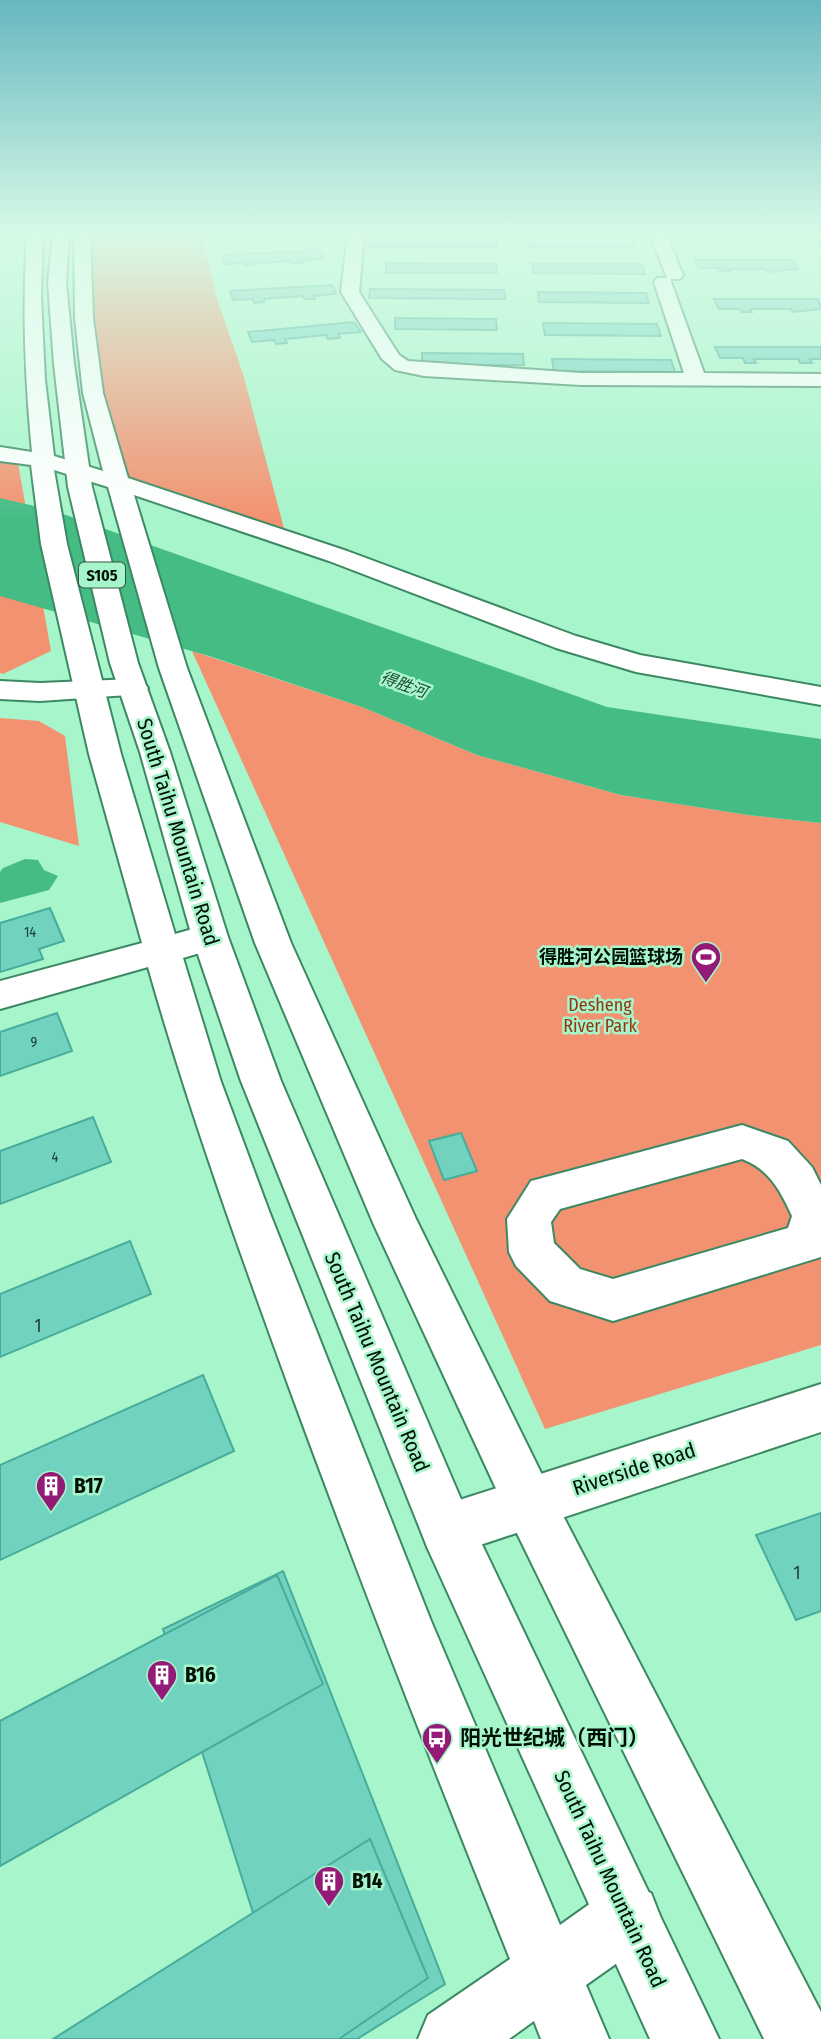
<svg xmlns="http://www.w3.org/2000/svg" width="821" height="2039" font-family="'Fira Sans Condensed','Noto Sans SC',sans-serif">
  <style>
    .green { fill: #f39270 }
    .water { fill: #46bc85 }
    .building { fill: #71d2c0; stroke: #48ac9a; stroke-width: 2 }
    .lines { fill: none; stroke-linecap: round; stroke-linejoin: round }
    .minor-casing { stroke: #3c8863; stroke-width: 4 }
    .tertiary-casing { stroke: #3c8863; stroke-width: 4 }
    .secondary-casing { stroke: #3c8863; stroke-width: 4 }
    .primary-casing { stroke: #3c8863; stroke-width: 4 }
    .minor { fill: #fff; fill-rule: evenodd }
    .tertiary { fill: #fff; fill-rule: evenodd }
    .secondary { fill: #fff; fill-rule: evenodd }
    .primary { fill: #fff; fill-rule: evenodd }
    .labels { text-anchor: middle; stroke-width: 5; stroke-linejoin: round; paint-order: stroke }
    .number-label { font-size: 14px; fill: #1c4034 }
    .shield { fill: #a7f5ca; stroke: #325541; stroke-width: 2 }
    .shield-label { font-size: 16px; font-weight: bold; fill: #001006 }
    .far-water-label { font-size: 16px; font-style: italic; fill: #194932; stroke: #a7f5ca }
    .poi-label { font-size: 18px; font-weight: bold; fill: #001006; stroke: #a7f5ca; text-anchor: end }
    .park-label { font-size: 18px; fill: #923713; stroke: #a7f5ca }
    .near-number-label { font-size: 18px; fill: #1c4034 }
    .near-street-label { font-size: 21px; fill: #001006; stroke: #a7f5ca }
    .near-poi-label { font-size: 21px; font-weight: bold; fill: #001006; stroke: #a7f5ca; text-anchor: start }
  </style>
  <rect width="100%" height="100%" fill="#a7f5ca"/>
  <!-- green -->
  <g class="green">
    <polygon points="92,234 202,234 216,296 243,374 285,532 107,469 88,281"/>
    <polygon points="0,458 18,463 51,651 3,674 0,673"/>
    <polygon points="192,651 362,707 477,755 621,795 748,815 821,823 821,1345 545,1429"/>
    <polygon points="0,718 39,721 65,736 79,846 0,822"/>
  </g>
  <!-- water -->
  <g class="water">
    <polygon points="0,498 52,510 607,707 821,739 821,823 748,815 621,795 477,755 362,707 209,656 0,596"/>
    <polygon points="25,859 38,860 44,870 58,876 49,890 0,903 0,872 3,868"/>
  </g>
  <!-- building -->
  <g class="building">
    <polygon points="803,237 821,237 821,246 808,246"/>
    <polygon points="368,239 496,240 497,248 367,247"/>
    <polygon points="527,239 633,239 636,248 529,248"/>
    <polygon points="319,250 322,259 301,260 302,263 292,263 291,261 253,263 254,265 244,266 243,263 224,264 223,255"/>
    <polygon points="695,260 792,260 798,269 768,272 766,269 728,269 730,271 720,271 718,268 699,268"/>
    <polygon points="386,263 496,264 497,273 386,273"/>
    <polygon points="532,264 642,264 645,274 534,273"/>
    <polygon points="332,285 336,294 314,296 315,299 304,299 303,296 264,299 264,302 254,303 253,299 233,300 230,291"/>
    <polygon points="370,289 504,290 505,299 369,298"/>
    <polygon points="538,292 646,293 649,303 539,302"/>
    <polygon points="714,299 818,299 821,309 793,312 791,309 750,309 752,312 742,312 740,309 719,309"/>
    <polygon points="395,318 496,319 497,330 395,329"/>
    <polygon points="354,322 361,332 338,334 340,338 328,339 326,335 285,339 287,343 276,344 274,340 252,342 248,332"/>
    <polygon points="543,323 657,324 661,336 545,335"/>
    <polygon points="715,347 821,347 821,359 810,359 812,363 800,363 798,359 754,359 756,363 745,363 743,358 720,358"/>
    <polygon points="422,353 523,354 524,365 422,365"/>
    <polygon points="552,359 671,360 675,372 554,371"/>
    <polygon points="50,908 64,941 39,949 43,959 0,972 0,923"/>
    <polygon points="57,1013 72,1051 0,1076 0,1032"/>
    <polygon points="93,1117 111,1162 0,1204 0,1151"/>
    <polygon points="461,1133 477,1171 444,1180 429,1141"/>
    <polygon points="130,1241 151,1294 0,1357 0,1294"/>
    <polygon points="203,1375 234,1451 0,1560 0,1465"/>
    <polygon points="821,1513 821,1611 796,1620 756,1535"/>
    <polygon points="283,1571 445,1984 357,2039 293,2039 163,1629"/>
    <polygon points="277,1575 323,1684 0,1866 0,1721"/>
    <polygon points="370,1839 428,1978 339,2039 53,2039"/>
  </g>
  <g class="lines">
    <!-- minor casing -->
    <g class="minor-casing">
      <g id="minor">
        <path d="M27,234H43L41,297L45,380L54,456L103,471L83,393L75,318L74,234H90L93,318L103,393L128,478L347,551L576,636L640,655L821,687V705L636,672L556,648L329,561L134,495L187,668L291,943L416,1219L547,1485L821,2012V2039H764L511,1521L374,1225L255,943L159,668L108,487L54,470L67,544L121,754L175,934L210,924L223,928L228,937L223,946L183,958L221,1082L269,1211L431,1621L560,1925L605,1893L628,1884L651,1893L660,1916L651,1939L586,1985L609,2039H541L534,2021L509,2039H418L428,2015L510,1959C434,1770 360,1581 290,1390C239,1250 189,1111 148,967L0,1009V981L142,943L89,754L41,544L31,465L0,461V447L32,452C25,379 22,308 27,234Z"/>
        <polygon points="348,234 364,234 359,292 399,355 408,361 581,373 684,373 654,282 657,278 667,278 650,234 666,234 683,275 680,279 670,279 704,373 821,374 821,386 581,385 424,376 395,370 382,359 341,292"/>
        <path d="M742,1125L788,1141L812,1167L821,1185V1257L613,1321L550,1301L516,1266L509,1252L507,1219L531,1181ZM742,1159C769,1169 780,1190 792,1216L788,1228L613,1279L580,1269L554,1243L551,1222L560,1209Z"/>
      </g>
    </g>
    <!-- tertiary casing -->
    <g class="tertiary-casing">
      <polygon id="tertiary" points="821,1384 821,1432 447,1556 428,1549 421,1530 428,1511 447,1504"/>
    </g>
    <!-- secondary casing -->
    <g class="secondary-casing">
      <polygon id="secondary" points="133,679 143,682 148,688 143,694 40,701 0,699 0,681 40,683"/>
    </g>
    <!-- primary casing -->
    <g class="primary-casing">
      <polygon id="primary" points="53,234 69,234 66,282 74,364 92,487 138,663 170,752 228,937 281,1081 466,1511 719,2039 650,2039 428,1549 241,1081 192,937 140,752 110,663 68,487 54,364 48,282"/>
    </g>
    <!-- minor -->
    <use href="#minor" class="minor"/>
    <!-- tertiary -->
    <use href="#tertiary" class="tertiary"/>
    <!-- secondary -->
    <use href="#secondary" class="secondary"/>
    <!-- primary -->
    <use href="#primary" class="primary"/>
  </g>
  <!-- sky -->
  <linearGradient id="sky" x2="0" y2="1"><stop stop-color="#67b7c0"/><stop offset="0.45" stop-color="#d7fae7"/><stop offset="1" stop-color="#d7fae7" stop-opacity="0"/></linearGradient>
  <rect width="821" height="520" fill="url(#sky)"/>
  <!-- icons -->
  <defs>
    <g id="stadium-pin" transform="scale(1.575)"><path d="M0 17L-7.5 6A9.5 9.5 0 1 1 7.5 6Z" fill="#931a77" stroke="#a7f5ca"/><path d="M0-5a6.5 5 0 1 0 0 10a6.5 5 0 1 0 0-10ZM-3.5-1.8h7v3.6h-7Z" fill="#fff"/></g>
    <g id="building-pin" transform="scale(1.575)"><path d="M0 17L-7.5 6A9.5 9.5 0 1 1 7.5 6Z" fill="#931a77" stroke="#a7f5ca"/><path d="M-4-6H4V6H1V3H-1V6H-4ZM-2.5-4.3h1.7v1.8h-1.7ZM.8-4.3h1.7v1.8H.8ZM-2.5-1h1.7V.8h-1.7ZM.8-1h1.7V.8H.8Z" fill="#fff"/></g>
    <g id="bus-pin" transform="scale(1.575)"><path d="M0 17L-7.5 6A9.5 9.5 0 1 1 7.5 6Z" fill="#931a77" stroke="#a7f5ca"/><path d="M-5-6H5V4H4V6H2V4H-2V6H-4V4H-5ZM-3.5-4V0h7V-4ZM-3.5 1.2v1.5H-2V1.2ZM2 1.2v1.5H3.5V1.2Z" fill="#fff"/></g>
  </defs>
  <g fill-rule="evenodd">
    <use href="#stadium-pin" x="706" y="957"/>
    <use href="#building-pin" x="51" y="1486"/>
    <use href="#building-pin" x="162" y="1675"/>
    <use href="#bus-pin" x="437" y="1738"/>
    <use href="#building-pin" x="329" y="1881"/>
  </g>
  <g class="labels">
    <!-- number labels -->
    <g class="number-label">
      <text x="30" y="937">14</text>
      <text x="34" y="1047">9</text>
      <text x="55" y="1162">4</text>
    </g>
    <!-- shield labels -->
    <rect class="shield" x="79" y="562.5" width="46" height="25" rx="5"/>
    <g class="shield-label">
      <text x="102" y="581">S105</text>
    </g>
    <!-- far-water labels -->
    <g class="far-water-label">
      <text transform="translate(404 684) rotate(20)" y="6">得胜河</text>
    </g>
    <!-- poi labels -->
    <g class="poi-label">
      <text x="683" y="963">得胜河公园篮球场</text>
    </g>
    <!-- park labels -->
    <g class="park-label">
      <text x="600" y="1011">Desheng<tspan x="600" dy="21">River Park</tspan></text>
    </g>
    <!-- near-number labels -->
    <g class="near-number-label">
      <text x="38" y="1332">1</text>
      <text x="797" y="1579">1</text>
    </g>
    <!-- near-street labels -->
    <g class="near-street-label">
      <text transform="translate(178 832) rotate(73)" y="7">South Taihu Mountain Road</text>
      <text transform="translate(377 1362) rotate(67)" y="7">South Taihu Mountain Road</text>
      <text transform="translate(634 1469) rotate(-18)" y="7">Riverside Road</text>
      <text transform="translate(610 1879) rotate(65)" y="7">South Taihu Mountain Road</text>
    </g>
    <!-- near-poi labels -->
    <g class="near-poi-label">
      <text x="74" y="1493">B17</text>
      <text x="185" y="1682">B16</text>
      <text x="460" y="1745">阳光世纪城（西门）</text>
      <text x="352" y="1888">B14</text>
    </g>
  </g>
</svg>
